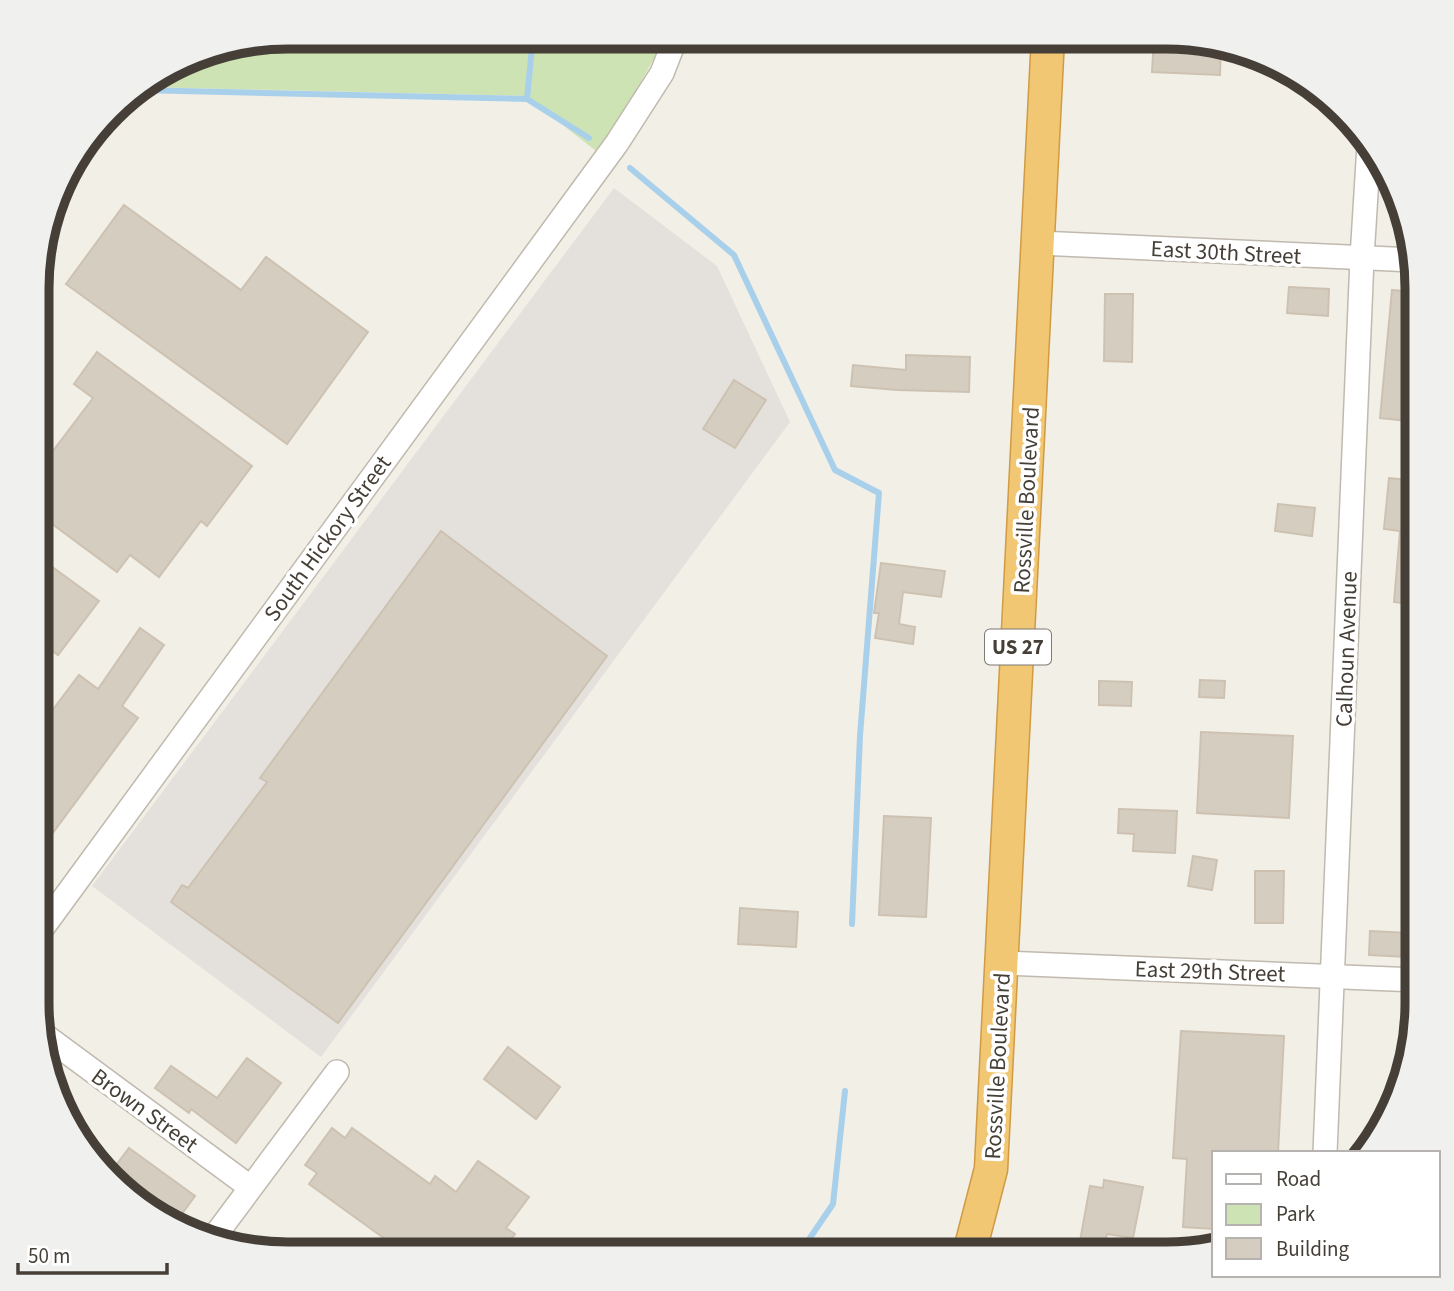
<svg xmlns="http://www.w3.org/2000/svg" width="1454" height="1291" font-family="'Source Sans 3',sans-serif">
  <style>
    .industrial { fill: #e4e1dc }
    .green { fill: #cee3b3 }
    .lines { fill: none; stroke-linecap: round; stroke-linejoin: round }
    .stream { stroke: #a9d0ea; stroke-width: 6 }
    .building { fill: #d6cdc1; stroke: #cdc2b2; stroke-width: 2 }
    .minor-casing { stroke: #c0b9ae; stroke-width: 26 }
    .highway-casing { stroke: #d09b44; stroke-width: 35 }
    .minor { stroke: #fff; stroke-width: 23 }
    .highway { stroke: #f1c773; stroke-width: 32 }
    .labels { text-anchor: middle; stroke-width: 7; stroke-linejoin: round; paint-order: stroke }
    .shield { fill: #fff; stroke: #7d7973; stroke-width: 2 }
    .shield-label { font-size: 21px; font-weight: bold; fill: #453f37 }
    .street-label { font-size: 23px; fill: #453f37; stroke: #fff }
    .rim { fill: none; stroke: #453f37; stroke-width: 9 }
  </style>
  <rect width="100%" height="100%" fill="#f2efe7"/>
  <!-- industrial -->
  <polygon class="industrial" points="614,188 717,266 790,422 321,1057 92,886"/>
  <!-- green -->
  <polygon class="green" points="288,37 663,37 659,49 620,120 596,151 526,96 143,87 207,50"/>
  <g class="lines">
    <!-- stream -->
    <g class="stream">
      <polyline points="138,90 527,99 589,138"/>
      <polyline points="527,99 533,37"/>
      <polyline points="630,168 734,255 835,470 879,493 860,736 852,924"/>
      <polyline points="799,1254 833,1204 845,1091"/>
    </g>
  </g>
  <!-- building -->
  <g class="building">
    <polygon points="1154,37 1183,37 1221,47 1220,75 1152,72"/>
    <polygon points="124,205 241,290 266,257 368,332 287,444 66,284"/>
    <polygon points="1289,287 1329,289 1328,316 1287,313"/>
    <polygon points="1392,290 1417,292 1417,422 1380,418"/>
    <polygon points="1105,294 1133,294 1132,362 1104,361"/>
    <polygon points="97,352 252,466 207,526 201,521 159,577 130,555 117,572 40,515 40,468 93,398 74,384"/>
    <polygon points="906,355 970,357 969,392 897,390 851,386 853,365 906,370"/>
    <polygon points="734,380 766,400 735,448 703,429"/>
    <polygon points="1389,478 1417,481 1417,605 1394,602 1400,531 1384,529"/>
    <polygon points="1278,504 1315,508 1312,536 1275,531"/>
    <polygon points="441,531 607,656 338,1023 171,902 182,885 188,888 267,782 260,778"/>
    <polygon points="40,558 99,601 58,655 39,641"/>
    <polygon points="881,563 945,571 941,597 903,592 899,624 915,627 913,644 875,638 879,613 874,613"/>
    <polygon points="140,628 164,645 122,706 138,718 38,853 39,728 79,675 98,689"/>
    <polygon points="1200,680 1225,681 1224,698 1199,697"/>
    <polygon points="1099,681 1132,682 1131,706 1099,705"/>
    <polygon points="1201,732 1293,736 1289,818 1197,813"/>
    <polygon points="1119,809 1177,811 1175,853 1133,851 1134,834 1118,833"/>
    <polygon points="884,816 931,818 926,917 879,915"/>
    <polygon points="1193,856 1217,860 1212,890 1188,886"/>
    <polygon points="1255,871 1284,871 1283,923 1255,923"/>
    <polygon points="740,908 798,912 796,947 738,944"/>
    <polygon points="1370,931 1409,933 1408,957 1369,955"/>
    <polygon points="1181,1031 1284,1036 1278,1153 1214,1153 1214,1229 1183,1227 1187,1159 1173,1158"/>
    <polygon points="508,1047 560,1087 536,1119 484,1079"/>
    <polygon points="247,1058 281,1083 236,1143 191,1109 189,1113 155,1088 171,1066 217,1098"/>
    <polygon points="332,1128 345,1138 352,1128 430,1184 435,1176 456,1192 478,1161 529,1197 506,1228 515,1234 500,1254 392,1254 381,1246 385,1239 309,1184 317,1173 305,1165"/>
    <polygon points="129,1148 195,1196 173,1226 108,1176"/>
    <polygon points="1104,1180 1143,1187 1133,1238 1107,1234 1104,1246 1080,1241 1090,1186 1103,1188"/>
  </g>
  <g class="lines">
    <!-- minor casing -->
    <g class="minor-casing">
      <g id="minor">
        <polyline points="1039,243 1414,260"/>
        <polyline points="38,934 617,143 662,73 676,37"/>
        <polyline points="1002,963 1417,980"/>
        <polyline points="40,1032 250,1187"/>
        <polyline points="1325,1153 1362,258 1369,145"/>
        <polyline points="214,1237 337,1072"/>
      </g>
    </g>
    <!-- highway casing -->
    <g class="highway-casing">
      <polyline id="highway" points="969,1254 991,1169 1048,37"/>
    </g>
    <!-- minor -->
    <use href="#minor" class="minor"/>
    <!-- highway -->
    <use href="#highway" class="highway"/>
  </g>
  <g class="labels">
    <!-- shield labels -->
    <rect class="shield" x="985" y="629.5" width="66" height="35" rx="5"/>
    <g class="shield-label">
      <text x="1018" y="654">US 27</text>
    </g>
    <!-- street labels -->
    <g class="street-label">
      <text transform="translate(1226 252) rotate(3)" y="8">East 30th Street</text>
      <text transform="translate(1026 500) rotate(-87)" y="8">Rossville Boulevard</text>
      <text transform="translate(327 538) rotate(-54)" y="8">South Hickory Street</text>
      <text transform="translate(1346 649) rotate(-88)" y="8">Calhoun Avenue</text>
      <text transform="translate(1210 971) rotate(2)" y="8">East 29th Street</text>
      <text transform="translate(997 1066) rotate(-87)" y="8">Rossville Boulevard</text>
      <text transform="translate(145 1110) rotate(36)" y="8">Brown Street</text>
    </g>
  </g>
  <!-- crop -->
  <path d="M0 0H1454V1291H0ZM288 49H1166A239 239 0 0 1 1405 288V1003A239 239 0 0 1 1166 1242H288A239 239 0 0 1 49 1003V288A239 239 0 0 1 288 49Z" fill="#f0f0ef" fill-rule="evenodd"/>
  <path class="rim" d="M288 49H1166A239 239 0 0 1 1405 288V1003A239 239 0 0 1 1166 1242H288A239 239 0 0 1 49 1003V288A239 239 0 0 1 288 49Z"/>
  <!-- legend -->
  <rect x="1212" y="1151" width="228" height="126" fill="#ffffff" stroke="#b5b2af" stroke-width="2"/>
  <rect x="1226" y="1174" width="35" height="10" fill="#ffffff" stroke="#b5b2af" stroke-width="2"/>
  <text x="1276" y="1186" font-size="21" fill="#453f37">Road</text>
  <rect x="1226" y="1204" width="35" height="21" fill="#cee3b3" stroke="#b5b2af" stroke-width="2"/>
  <text x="1276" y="1221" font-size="21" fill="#453f37">Park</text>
  <rect x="1226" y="1238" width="35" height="21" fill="#d6cdc1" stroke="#b5b2af" stroke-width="2"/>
  <text x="1276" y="1256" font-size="21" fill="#453f37">Building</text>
  <!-- scale -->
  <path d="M18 1263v10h149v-10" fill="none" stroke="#453f37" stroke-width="3.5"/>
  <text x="28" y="1263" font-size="21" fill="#453f37" stroke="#ffffff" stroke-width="5" paint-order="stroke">50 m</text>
</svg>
